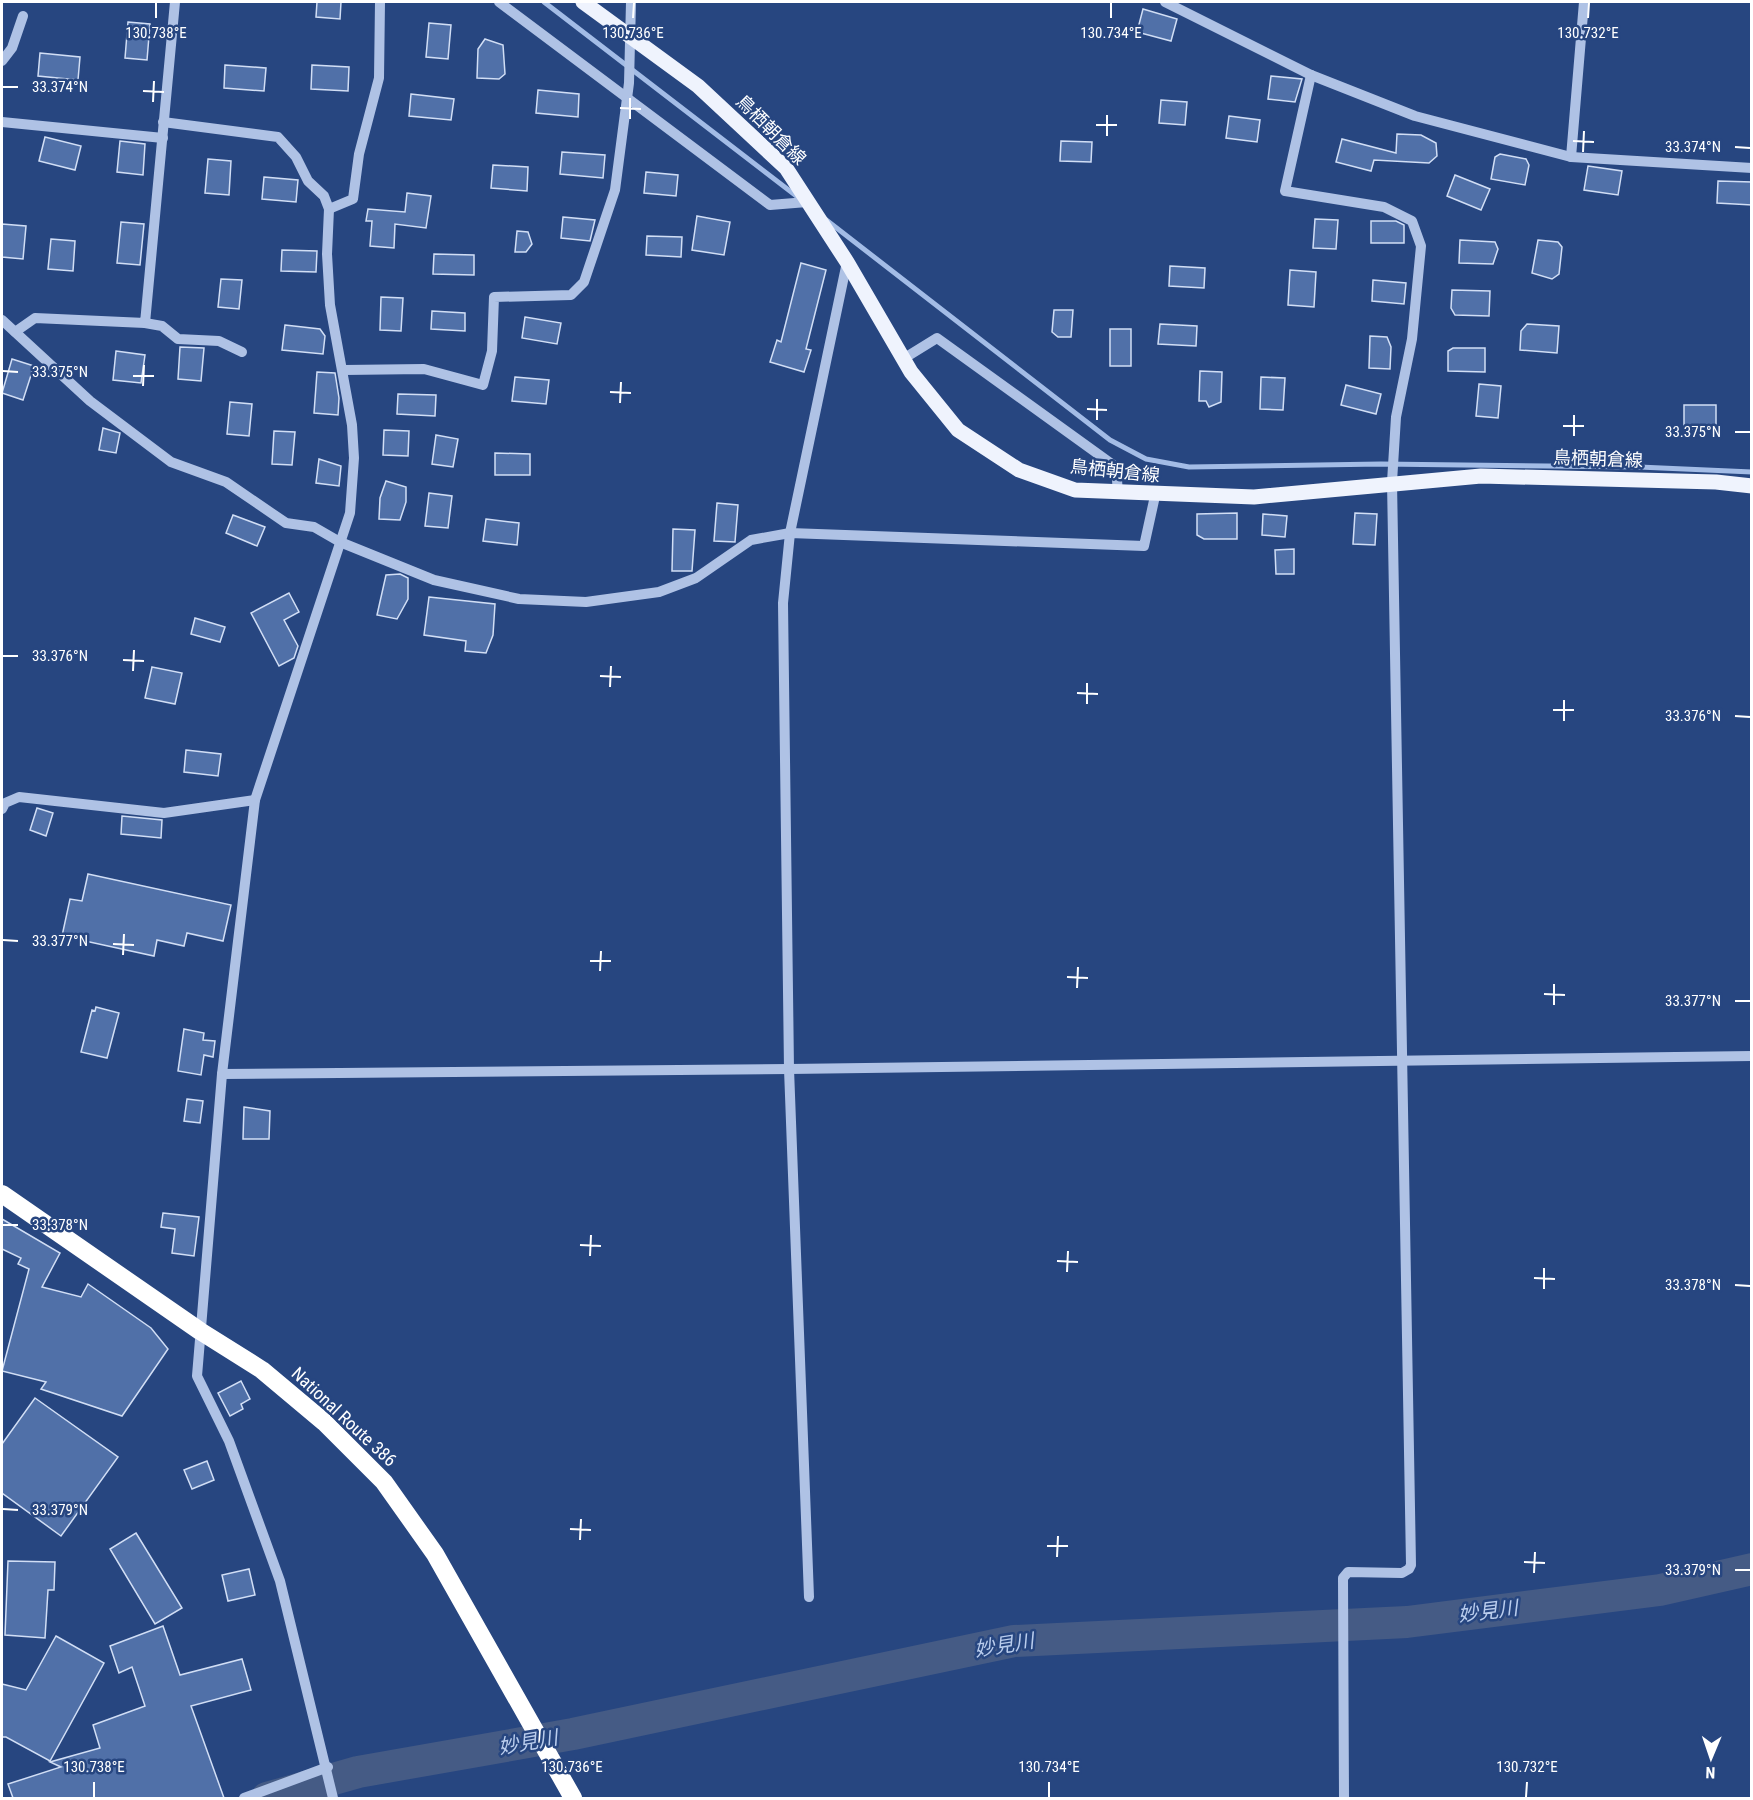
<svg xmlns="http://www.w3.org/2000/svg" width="1753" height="1800" font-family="'Roboto Condensed','Noto Sans JP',sans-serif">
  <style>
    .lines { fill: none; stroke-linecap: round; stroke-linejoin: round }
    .stream { stroke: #a3bce6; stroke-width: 5 }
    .river { stroke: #455b85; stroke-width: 32 }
    .building { fill: #5070a8; stroke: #d1def5; stroke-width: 1.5 }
    .minor { stroke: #afc2e5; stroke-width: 10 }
    .major { stroke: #eff3fd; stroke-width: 15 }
    .highway { stroke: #fff; stroke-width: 18 }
    .ticks { fill: none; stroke: #fff; stroke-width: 2 }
    .labels { text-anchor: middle; stroke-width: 5; stroke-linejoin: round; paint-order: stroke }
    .street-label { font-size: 18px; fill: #fff; stroke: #274680 }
    .water-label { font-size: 20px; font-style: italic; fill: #bacded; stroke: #274680 }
    .ticks-label { font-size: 15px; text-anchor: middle; fill: #fff; stroke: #274680; stroke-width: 5; stroke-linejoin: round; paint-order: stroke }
  </style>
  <rect width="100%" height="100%" fill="#274680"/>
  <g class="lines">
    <!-- stream -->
    <g class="stream">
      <polyline points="544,2 799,198"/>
      <polyline points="825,219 1110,440 1146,459 1189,467 1381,464 1639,467 1752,472"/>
    </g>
    <!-- river -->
    <polyline class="river" points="267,1798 358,1772 573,1734 1014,1641 1407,1622 1660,1590 1752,1569"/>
  </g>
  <!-- building -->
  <g class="building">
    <polygon points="317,2 341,2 340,19 316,17"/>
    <polygon points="1143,9 1177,19 1171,41 1137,32"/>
    <polygon points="128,22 150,24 147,60 125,58"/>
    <polygon points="429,23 451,25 448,59 426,57"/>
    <polygon points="485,39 503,45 505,74 499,79 477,78 478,49"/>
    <polygon points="40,53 80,57 78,80 38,76"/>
    <polygon points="225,65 266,68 264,91 224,88"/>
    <polygon points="312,65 349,67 348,91 311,89"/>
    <polygon points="1271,76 1302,79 1295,102 1268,99"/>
    <polygon points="538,90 579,94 578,117 536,113"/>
    <polygon points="411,94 454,99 451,120 409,116"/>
    <polygon points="1161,100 1187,102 1185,125 1159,123"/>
    <polygon points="1229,116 1260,120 1257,142 1226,138"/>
    <polygon points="1397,134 1421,135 1436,143 1437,156 1429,163 1374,160 1371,171 1336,162 1342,139 1396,153"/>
    <polygon points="45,137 81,146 75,170 39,161"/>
    <polygon points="120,141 145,144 143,175 117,172"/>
    <polygon points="1061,141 1092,142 1091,162 1060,161"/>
    <polygon points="562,152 605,155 603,178 560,174"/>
    <polygon points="1500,154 1526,159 1529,165 1525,185 1491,179 1495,157"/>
    <polygon points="208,159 231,161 229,195 205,193"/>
    <polygon points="493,165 528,167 527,191 491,188"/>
    <polygon points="1588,166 1622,171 1618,195 1584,190"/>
    <polygon points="646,172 678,175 676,196 644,193"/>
    <polygon points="1455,175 1490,189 1481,210 1447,196"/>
    <polygon points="264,177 298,180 296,202 262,199"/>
    <polygon points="1718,181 1752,182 1752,205 1717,203"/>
    <polygon points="407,193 431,196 426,228 395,224 394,248 370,246 372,221 366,221 368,209 405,212"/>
    <polygon points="697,216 730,222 724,255 692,250"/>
    <polygon points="563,217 595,220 590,241 561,238"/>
    <polygon points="1315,219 1338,220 1336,249 1313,248"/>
    <polygon points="1371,221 1396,221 1404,225 1404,243 1371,243"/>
    <polygon points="121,222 144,224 140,265 117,263"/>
    <polygon points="2,224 26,226 23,259 2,257"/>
    <polygon points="517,231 528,232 532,244 526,252 515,252"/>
    <polygon points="647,236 682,237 681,257 646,255"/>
    <polygon points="51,239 75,241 73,271 48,269"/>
    <polygon points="1460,240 1495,242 1498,249 1493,264 1459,263"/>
    <polygon points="1538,240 1558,242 1562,247 1559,274 1552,279 1532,273"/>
    <polygon points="282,250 317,251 316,272 281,271"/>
    <polygon points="434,254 474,255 474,275 433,274"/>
    <polygon points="801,263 826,270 806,349 811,350 804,372 770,362 777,340 781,342"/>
    <polygon points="1170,266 1205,268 1204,288 1169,286"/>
    <polygon points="1290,270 1316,272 1314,307 1288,305"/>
    <polygon points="221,279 242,280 239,309 218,307"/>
    <polygon points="1373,280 1406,283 1404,304 1372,301"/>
    <polygon points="1452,290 1490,291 1489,316 1455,315 1451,308"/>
    <polygon points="381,297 403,298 401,331 380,330"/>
    <polygon points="1054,310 1073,310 1071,337 1058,337 1052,332"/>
    <polygon points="432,311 465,313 465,331 431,329"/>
    <polygon points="525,317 561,323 557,344 522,338"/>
    <polygon points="1160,324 1197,326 1196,346 1158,344"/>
    <polygon points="1527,324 1559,326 1557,353 1520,350 1521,331"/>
    <polygon points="285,325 320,329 325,336 323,354 282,350"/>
    <rect x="1110" y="329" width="21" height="37"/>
    <polygon points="1370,336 1387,337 1391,347 1390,369 1369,368"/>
    <polygon points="180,347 204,348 201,381 178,379"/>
    <polygon points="1453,348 1485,348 1485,372 1448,371 1448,351"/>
    <polygon points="116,351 145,355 141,383 113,380"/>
    <polygon points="12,359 34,366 23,400 2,393"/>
    <polygon points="1200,371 1222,372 1221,402 1209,407 1206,401 1199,401"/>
    <polygon points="317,372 335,373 339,398 338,415 314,413"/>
    <polygon points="515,377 549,380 546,404 512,401"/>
    <polygon points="1261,377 1285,378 1283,410 1260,409"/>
    <polygon points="1479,384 1501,386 1498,418 1476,416"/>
    <polygon points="1346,385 1381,394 1376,414 1341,405"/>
    <polygon points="398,394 436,395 435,416 397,414"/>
    <polygon points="230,402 252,404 249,436 227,434"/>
    <rect x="1684" y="405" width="32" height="24"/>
    <polygon points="103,428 120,433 116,453 99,450"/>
    <polygon points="384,430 409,431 408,456 383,455"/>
    <polygon points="274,431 295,432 292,465 272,464"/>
    <polygon points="436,435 458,439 453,467 432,464"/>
    <polygon points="495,453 530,454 530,475 495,475"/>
    <polygon points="319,459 341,466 339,486 316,483"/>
    <polygon points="386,481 406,487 406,502 400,520 379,519 380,498"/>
    <polygon points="429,493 452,496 448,528 425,526"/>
    <polygon points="717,503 738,505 735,542 714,541"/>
    <polygon points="1237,513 1237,539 1204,539 1197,535 1197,514"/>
    <polygon points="1355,513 1377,514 1375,545 1353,544"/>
    <polygon points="1263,514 1287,516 1285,537 1262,535"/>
    <polygon points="233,515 265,527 257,546 226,533"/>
    <polygon points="486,519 519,523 517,545 483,541"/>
    <polygon points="673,529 695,530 692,571 672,571"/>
    <polygon points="1294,549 1294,574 1276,574 1275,550"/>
    <polygon points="400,574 408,578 408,599 397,619 377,615 386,575"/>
    <polygon points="289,593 299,612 284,620 298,646 294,658 279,666 251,613"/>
    <polygon points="429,597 495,604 493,635 486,653 465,651 466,641 424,635"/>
    <polygon points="195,618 225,627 220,642 191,634"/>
    <polygon points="152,667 182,673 175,704 145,698"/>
    <polygon points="186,750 221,754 218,776 184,772"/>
    <polygon points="37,808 53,813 46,836 30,830"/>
    <polygon points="122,816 162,820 161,838 121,834"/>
    <polygon points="88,874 231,905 223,941 187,933 184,946 157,940 154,956 62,936 70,899 82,901"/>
    <polygon points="96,1007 119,1013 107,1058 81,1052 92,1010 95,1011"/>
    <polygon points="184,1029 204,1033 203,1040 215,1041 213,1057 204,1055 201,1075 178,1071"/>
    <polygon points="187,1099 203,1101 200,1123 184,1121"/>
    <polygon points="244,1107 270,1111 269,1139 243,1139"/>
    <polygon points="163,1213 199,1217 194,1256 172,1253 175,1229 161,1227"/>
    <polygon points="2,1219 60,1253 42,1287 81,1297 88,1284 151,1328 168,1349 122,1416 41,1389 46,1382 2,1371 29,1269 18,1264 21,1258 2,1249"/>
    <polygon points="241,1381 250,1399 241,1404 243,1409 230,1416 218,1393"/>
    <polygon points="35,1398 118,1457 61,1536 2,1493 2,1444"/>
    <polygon points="207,1461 214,1480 192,1489 184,1470"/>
    <polygon points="136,1533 182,1608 155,1624 110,1549"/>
    <polygon points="8,1561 55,1562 54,1590 48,1590 45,1638 5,1635"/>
    <polygon points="249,1569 255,1595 228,1601 222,1575"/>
    <polygon points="163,1626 180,1675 242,1659 251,1690 191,1706 224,1798 13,1798 8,1784 61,1767 50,1762 100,1748 93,1725 145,1706 132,1667 119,1673 110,1646"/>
    <polygon points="56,1636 104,1663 50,1761 6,1737 2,1737 2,1684 26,1690"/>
  </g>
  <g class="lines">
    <!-- minor -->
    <g class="minor">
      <polyline points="499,2 770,205 807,202"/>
      <polyline points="1165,2 1311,75 1415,116 1571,157 1752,168"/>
      <polyline points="2,61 12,48 23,16"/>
      <polyline points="1311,75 1285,191 1384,207 1412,221 1421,246 1412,339 1396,417 1392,482 1411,1565 1409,1569 1402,1573 1348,1572 1343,1578 1344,1798"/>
      <polyline points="2,122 163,138"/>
      <polyline points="163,122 278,137 296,157 308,181 324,196 329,209 327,254 330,305 352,425 354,458 350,513 255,800 222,1074 197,1376 229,1441 280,1581 333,1798"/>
      <polyline points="1571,157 1584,2"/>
      <polyline points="329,209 353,199 359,154 379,78 380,2"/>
      <polyline points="2,320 90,401 171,462 226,482 286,523 314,527 340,542 434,580 519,599 586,602 659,592 696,578 751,540 790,533 1144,546 1155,496"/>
      <polyline points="145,323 162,326 178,339 219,341 242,352"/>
      <polyline points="15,332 35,318 145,323 175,2"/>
      <polyline points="903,359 937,338 1116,467 1118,493"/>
      <polyline points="344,370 424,369 483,385 492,351 494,297 571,295 584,282 615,190 629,83 631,2"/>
      <polyline points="2,809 5,803 19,797 164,813 255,800"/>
      <polyline points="222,1074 789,1069 1752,1056"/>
      <polyline points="809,1597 789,1069 783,603 790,533 847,262"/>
      <polyline points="244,1798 328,1767"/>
    </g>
    <!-- major -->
    <polyline class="major" points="583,2 698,86 786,168 847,262 911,372 958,430 1019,470 1075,490 1254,497 1481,476 1716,482 1752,486"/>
    <!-- highway -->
    <polyline class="highway" points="2,1194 200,1331 262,1370 324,1422 384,1482 435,1554 573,1798"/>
  </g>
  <!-- ticks -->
  <path class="ticks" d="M156,18V3M633,18L634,3M1111,18V3M1588,18L1589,3M3,87H18M143,91L164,92M153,102L154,81M620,108L641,109M630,119V98M1096,125H1117M1107,136V115M1573,141L1594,142M1735,147L1750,148M1583,152L1584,131M3,371L18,372M133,376H154M143,386L144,365M610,392L631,393M620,403L621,382M1087,409L1107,410M1097,420V399M1563,426H1584M1735,432H1750M1574,436V415M3,656H18M123,660L144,661M133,671L134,650M600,676L621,677M610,687L611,666M1077,693L1098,694M1087,704V683M1553,710H1574M1735,716L1750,717M1564,721V700M3,940L18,941M113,944L134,945M123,955L124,934M590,961H611M600,971L601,951M1067,977L1088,978M1077,988L1078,967M1544,994L1565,995M1735,1001H1750M1554,1005V984M3,1225H18M580,1245L601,1246M590,1256L591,1235M1057,1261L1078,1262M1067,1272L1068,1251M1534,1278L1555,1279M1735,1285L1750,1286M1544,1289V1268M3,1509L18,1510M570,1529L591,1530M580,1540L581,1519M1047,1546H1068M1057,1557L1058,1536M1524,1562L1545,1563M1735,1570H1750M1534,1573L1535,1552M94,1797V1782M571,1797L572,1782M1049,1797V1782M1526,1797L1527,1782"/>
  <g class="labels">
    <!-- street labels -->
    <g class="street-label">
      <text transform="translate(771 130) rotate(45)" y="6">鳥栖朝倉線</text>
      <text transform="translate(1598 459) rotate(2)" y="6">鳥栖朝倉線</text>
      <text transform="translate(1115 471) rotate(6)" y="6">鳥栖朝倉線</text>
      <text transform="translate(344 1417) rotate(43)" y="6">National Route 386</text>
    </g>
    <!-- water labels -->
    <g class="water-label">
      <text transform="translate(1488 1611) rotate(-7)" y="7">妙見川</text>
      <text transform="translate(1004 1645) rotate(-9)" y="7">妙見川</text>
      <text transform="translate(528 1742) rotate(-10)" y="7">妙見川</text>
    </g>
  </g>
  <g class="ticks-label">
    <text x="156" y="38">130.738°E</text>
    <text x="633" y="38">130.736°E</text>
    <text x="1111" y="38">130.734°E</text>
    <text x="1588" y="38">130.732°E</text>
    <text x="60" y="92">33.374°N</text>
    <text x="1693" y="152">33.374°N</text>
    <text x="60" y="377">33.375°N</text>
    <text x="1693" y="437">33.375°N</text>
    <text x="60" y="661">33.376°N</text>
    <text x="1693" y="721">33.376°N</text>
    <text x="60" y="946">33.377°N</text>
    <text x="1693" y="1006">33.377°N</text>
    <text x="60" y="1230">33.378°N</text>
    <text x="1693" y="1290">33.378°N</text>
    <text x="60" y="1515">33.379°N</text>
    <text x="1693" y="1575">33.379°N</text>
    <text x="94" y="1772">130.738°E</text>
    <text x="572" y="1772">130.736°E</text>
    <text x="1049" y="1772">130.734°E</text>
    <text x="1527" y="1772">130.732°E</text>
  </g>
  <!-- border -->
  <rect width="1753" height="1800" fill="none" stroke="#ffffff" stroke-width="6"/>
  <!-- north arrow -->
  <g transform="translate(1711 1758) rotate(182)" stroke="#274680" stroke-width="4.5" paint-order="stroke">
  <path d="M0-4.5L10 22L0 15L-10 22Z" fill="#ffffff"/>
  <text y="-9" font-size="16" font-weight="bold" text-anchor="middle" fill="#ffffff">N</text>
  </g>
</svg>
